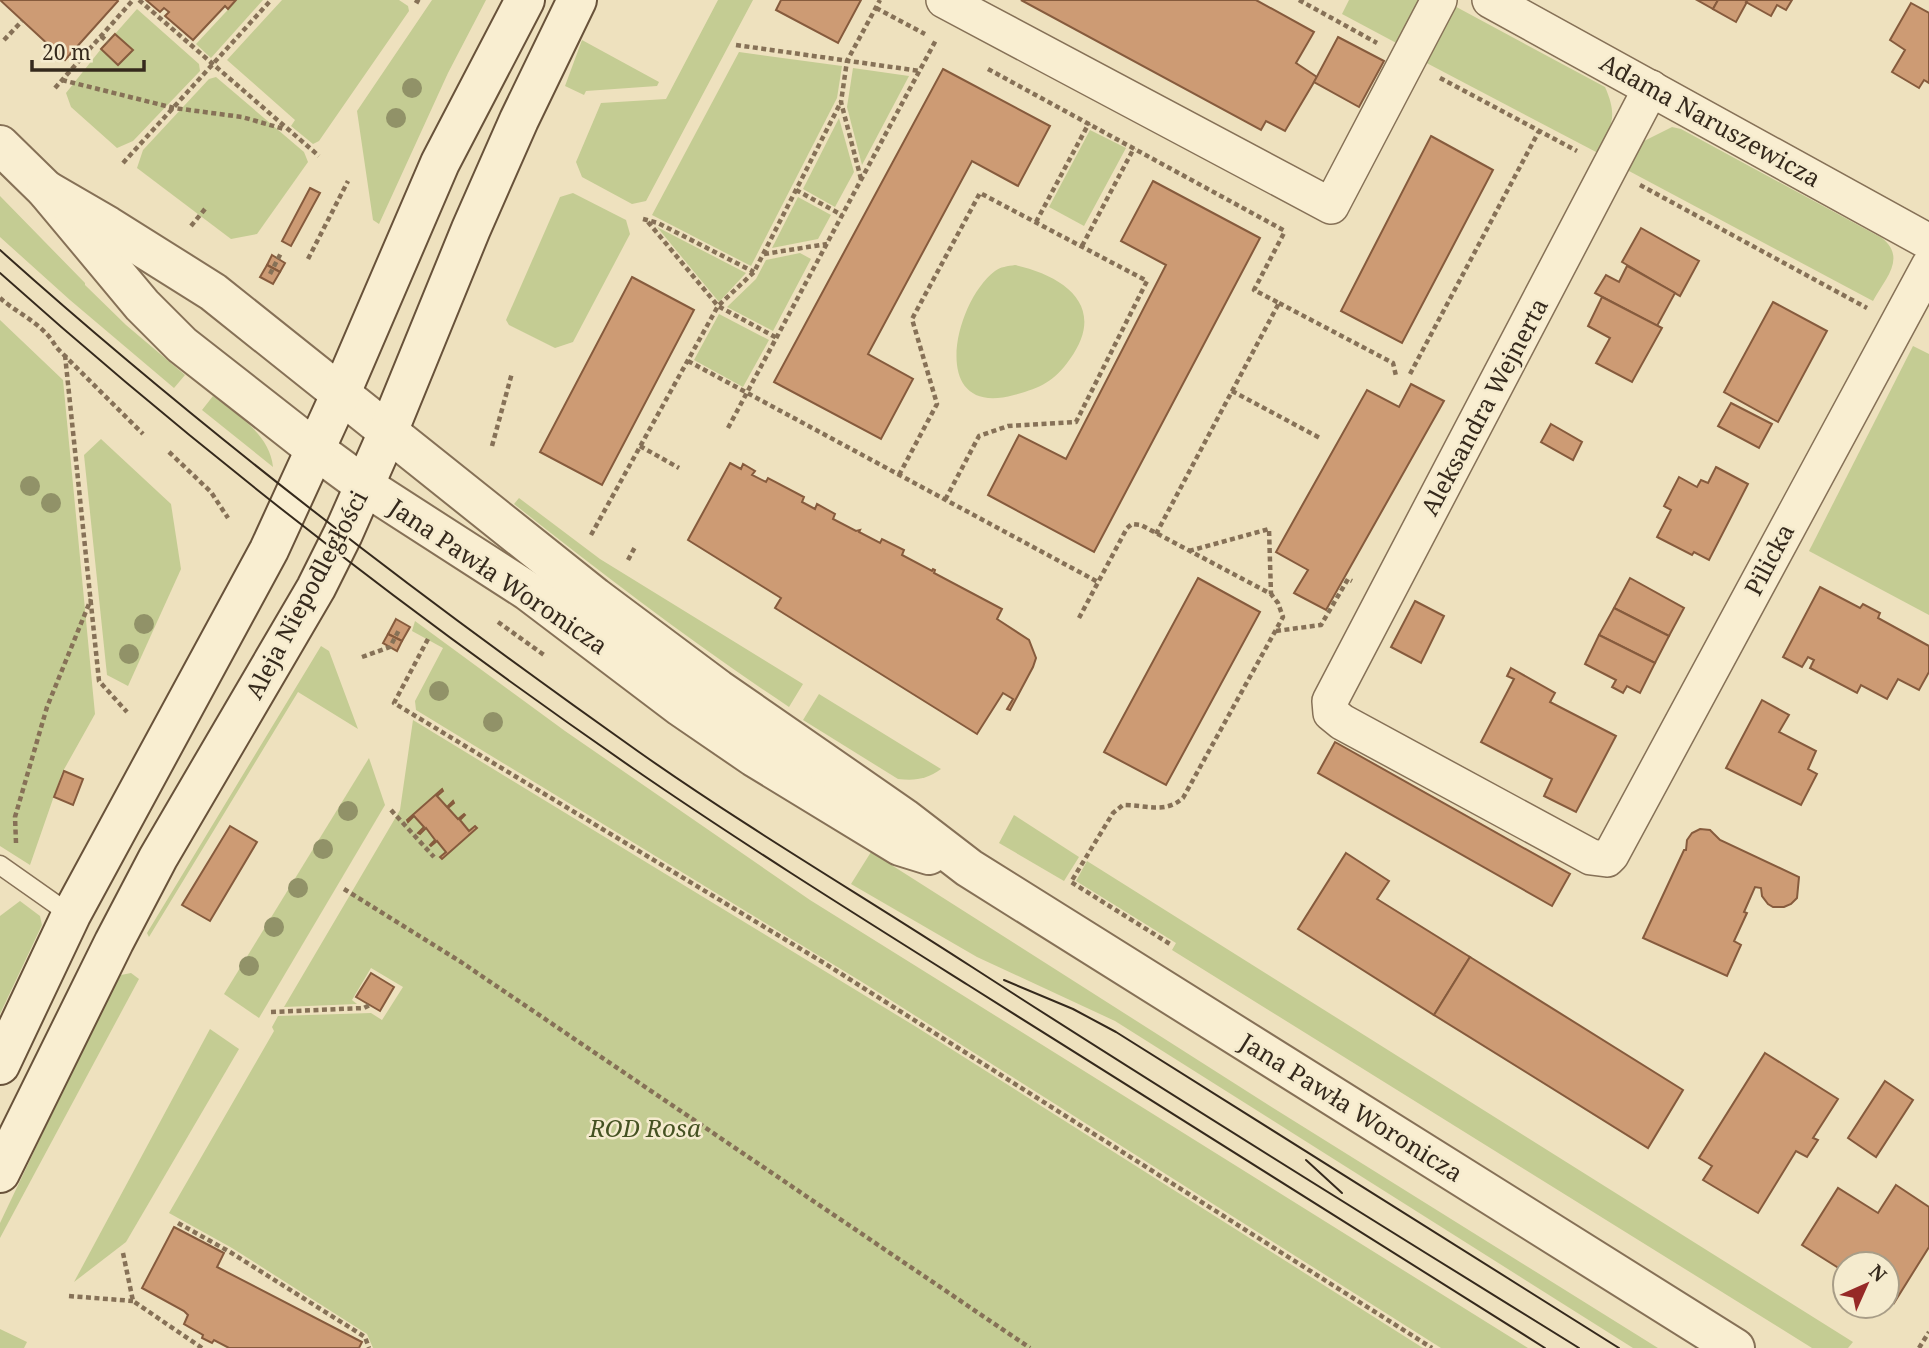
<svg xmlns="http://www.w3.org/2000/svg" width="1929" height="1348" font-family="'Noto Serif',serif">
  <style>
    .green { fill: #c4cc93 }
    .building { fill: #cd9b74; stroke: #865b3d; stroke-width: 2 }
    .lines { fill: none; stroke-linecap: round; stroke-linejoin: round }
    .service-casing { stroke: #867157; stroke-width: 21 }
    .minor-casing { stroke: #867157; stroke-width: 38 }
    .tertiary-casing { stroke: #867157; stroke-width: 42 }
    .secondary-casing { stroke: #68523a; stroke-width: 42 }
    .path { stroke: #867157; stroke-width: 4.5; stroke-dasharray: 5 3.5; stroke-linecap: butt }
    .service { stroke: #f9eed1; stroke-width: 18 }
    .minor { stroke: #f9eed1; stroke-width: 35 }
    .tertiary { stroke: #f9eed1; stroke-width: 38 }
    .secondary { stroke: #f9eed1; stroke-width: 38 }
    .tram { stroke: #35291c; stroke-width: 2 }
    .tree { fill: #919268 }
    .labels { text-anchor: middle; stroke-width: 5; stroke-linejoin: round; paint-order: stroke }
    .street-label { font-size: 24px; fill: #35291c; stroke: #f5ebce }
    .park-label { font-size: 24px; font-style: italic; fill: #455222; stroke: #f5ebce }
  </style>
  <rect width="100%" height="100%" fill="#eee1be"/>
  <!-- green -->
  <g class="green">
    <polygon points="237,0 263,0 211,58 196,44"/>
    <polygon points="282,0 399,0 408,6 409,11 319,141 313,144 291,126 295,120 227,60"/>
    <polygon points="432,0 486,0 448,73 379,224 373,220 357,111"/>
    <polygon points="718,0 753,0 646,201 632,204 582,177 576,162 601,103 666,99"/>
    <polygon points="1349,0 1427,0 1402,46 1342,14"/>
    <path d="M1449,3L1605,87C1618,116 1612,126 1598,153L1419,59Z"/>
    <polygon points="137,9 199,64 200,71 133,141 117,148 71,107 66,93 101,49 118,65 132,50 115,34"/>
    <polygon points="582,40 659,82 657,86 586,91 584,95 565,86"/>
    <polygon points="739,52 842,66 837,98 751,266 652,215"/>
    <polygon points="853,68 909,76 862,165 847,107"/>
    <polygon points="216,77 304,152 308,162 257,234 231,239 137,168 143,150 209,79"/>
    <polygon points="839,118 854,172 835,207 803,189"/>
    <path d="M1672,127L1681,129L1882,238C1907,258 1885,279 1873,301L1629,171L1627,169L1644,141Z"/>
    <polygon points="1090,130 1126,148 1084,226 1049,207"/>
    <polygon points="573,193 626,220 630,234 573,342 555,348 509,325 506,320 560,197"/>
    <polygon points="0,196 85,283 85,285 126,325 185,375 174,388 70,300 0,237"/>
    <polygon points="798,197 831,215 818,239 772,248"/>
    <polygon points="657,227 746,273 719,302"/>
    <polygon points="800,253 811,259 773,331 727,307 756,279 766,260"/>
    <path d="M1015,265C1064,276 1108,306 1070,359C1054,382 1040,388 1014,395C928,419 953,303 995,271C1000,267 1008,266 1015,265Z"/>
    <polygon points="719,314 769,340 743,387 694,360"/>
    <polygon points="0,320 63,380 95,714 62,773 30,865 0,846"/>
    <polygon points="1913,346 1929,354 1929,615 1809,551"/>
    <path d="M213,396C237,415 270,434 273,467L202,410Z"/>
    <polygon points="101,439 171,504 181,569 128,686 107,675 84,455"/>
    <path d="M519,498L600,559L803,684L789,707C694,644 604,575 514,504Z"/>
    <polygon points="415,621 565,731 810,900 1528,1348 1441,1348 862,982 416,710 415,701 443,648 412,631"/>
    <polygon points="321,646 329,651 358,729 298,692 149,937 147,933"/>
    <path d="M819,694L941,769C927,779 916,781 898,779L803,720Z"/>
    <polygon points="413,720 918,1028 1423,1348 373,1348 367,1334 232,1248 169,1213 274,1031 272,1027 278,1016 371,1013 382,1020 403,987 371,968 352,1000 357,1004 284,1007 400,810"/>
    <polygon points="369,758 385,805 259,1018 224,994"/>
    <polygon points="1014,815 1079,857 1064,881 999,843"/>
    <polygon points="871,852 1278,1111 1658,1348 1633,1348 1115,1021 977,957 851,884"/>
    <polygon points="1087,861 1853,1342 1848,1348 1812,1348 1172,950 1176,943 1076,881"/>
    <polygon points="20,901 40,916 42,925 0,1014 0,916"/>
    <polygon points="131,973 139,979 0,1238 0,1223 99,1015 121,975"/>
    <polygon points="210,1029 239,1049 126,1242 74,1282"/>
    <polygon points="0,1329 27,1342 24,1348 0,1348"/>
  </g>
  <!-- building -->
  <g class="building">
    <polygon points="0,0 117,0 118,1 65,60"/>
    <polygon points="146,0 236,0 228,9 225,6 193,40 165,16 169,12 164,8 160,12"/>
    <polygon points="781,0 861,0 838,43 776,10"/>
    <polygon points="1021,0 1256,0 1314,32 1296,63 1317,77 1285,131 1266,121 1261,130"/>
    <polygon points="1697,0 1718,0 1713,9"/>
    <polygon points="1718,0 1748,0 1736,22 1713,9"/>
    <polygon points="1748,0 1792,0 1786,10 1777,5 1771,16 1746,2"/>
    <polygon points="1911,3 1929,13 1929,83 1924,80 1919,88 1892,72 1905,50 1890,40"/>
    <polygon points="115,34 133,50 118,65 101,49"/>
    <polygon points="1338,37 1384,61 1359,107 1314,82"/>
    <polygon points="943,69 1050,126 1018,186 972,161 868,354 913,379 881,439 774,382"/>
    <polygon points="1431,136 1493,170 1402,343 1341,311"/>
    <polygon points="1153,181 1260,238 1094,552 988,495 1019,435 1066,459 1166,265 1121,241"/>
    <polygon points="310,188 320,193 291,246 282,241"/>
    <polygon points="1641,228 1699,261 1680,296 1622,262"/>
    <polygon points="272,255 285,263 280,272 267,265"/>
    <polygon points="267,265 280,272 273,284 260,277"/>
    <polygon points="1627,266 1675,293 1657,326 1595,293 1606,275 1619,282"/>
    <polygon points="632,277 694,310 602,485 540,452"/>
    <polygon points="1602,297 1662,328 1632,382 1596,363 1610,338 1588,326"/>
    <polygon points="1773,302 1827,331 1778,422 1724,392"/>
    <polygon points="1411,384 1444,401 1326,610 1294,593 1308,570 1276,552 1367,390 1399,407"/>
    <polygon points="1731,403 1772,424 1759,448 1718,426"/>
    <polygon points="1551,424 1582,442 1573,460 1541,442"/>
    <polygon points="730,463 741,469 743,464 755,471 752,475 766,482 768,478 804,497 802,502 815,509 817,504 835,514 833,519 856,531 860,530 859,532 880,543 882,539 904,550 902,555 932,571 933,569 935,570 934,573 1002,609 997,619 1029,640 1036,658 1033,667 1010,710 1007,709 1013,699 1003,693 977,734 775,608 781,598 688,540"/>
    <polygon points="1716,467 1748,484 1709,560 1694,552 1692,555 1657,537 1671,510 1664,506 1679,477 1697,487 1701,480 1708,483"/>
    <polygon points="1198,578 1260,612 1166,785 1104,752"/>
    <polygon points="1630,578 1684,608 1669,636 1614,608"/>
    <polygon points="1820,587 1860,608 1863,604 1880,613 1878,618 1929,646 1929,672 1919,690 1898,679 1887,699 1861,685 1857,693 1810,668 1814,660 1808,657 1802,667 1783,657"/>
    <polygon points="1415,601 1444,616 1421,663 1391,647"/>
    <polygon points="1614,608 1669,636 1655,663 1599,635"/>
    <polygon points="396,619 410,627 402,641 388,634"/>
    <polygon points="388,634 402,641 397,651 383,643"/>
    <polygon points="1599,635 1655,663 1640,693 1627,686 1623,693 1612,687 1616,680 1585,664"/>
    <polygon points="1511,668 1555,693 1550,702 1616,736 1576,812 1544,796 1552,779 1481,742 1514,679 1507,676"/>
    <polygon points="1762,700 1789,715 1779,732 1816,751 1808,769 1817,774 1801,805 1726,768"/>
    <polygon points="1335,742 1570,874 1552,906 1318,773"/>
    <polygon points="64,771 83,779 73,805 54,797"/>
    <polygon points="442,789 443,791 437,796 447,807 453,801 454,803 448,808 458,819 464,814 465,815 460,820 469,831 475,826 477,828 442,859 440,857 446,852 437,841 431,846 430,845 435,840 426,828 420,834 418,833 424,827 414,816 408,822 407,820"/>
    <polygon points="230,826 257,842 210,921 182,905"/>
    <polygon points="1700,829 1710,830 1720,840 1799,877 1797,898 1791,904 1784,907 1773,907 1768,904 1762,896 1761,888 1755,887 1744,912 1747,913 1734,941 1741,945 1727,976 1643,938 1684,850 1686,850 1687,840 1692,833"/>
    <polygon points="1346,853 1389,881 1377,899 1470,957 1434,1015 1298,929"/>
    <polygon points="1470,957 1683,1090 1648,1148 1434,1015"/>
    <polygon points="371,973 394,987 380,1011 356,997"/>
    <polygon points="1765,1053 1838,1099 1813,1138 1818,1140 1807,1157 1796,1151 1758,1213 1703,1180 1712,1166 1699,1158"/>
    <polygon points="1885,1081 1913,1100 1876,1157 1848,1138"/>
    <polygon points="1896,1185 1929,1207 1929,1247 1894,1303 1887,1298 1887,1264 1845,1264 1845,1272 1802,1245 1838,1188 1878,1213"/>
    <polygon points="174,1227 224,1253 217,1267 362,1342 359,1348 229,1348 214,1340 212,1343 202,1338 203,1335 184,1324 188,1315 184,1311 142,1288"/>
  </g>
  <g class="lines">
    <!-- service casing -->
    <g class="service-casing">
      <polyline id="service" points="0,865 71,915"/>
    </g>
    <!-- minor casing -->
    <g class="minor-casing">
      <g id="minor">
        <polyline points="944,0 1331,206 1439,0"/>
        <polyline points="1490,0 1929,242"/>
        <polyline points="1651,88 1330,701 1331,713 1342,722 1591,857 1607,859 1611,855 1929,266"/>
      </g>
    </g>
    <!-- tertiary casing -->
    <g class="tertiary-casing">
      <g id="tertiary">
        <polyline points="0,145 46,190 142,305 182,345 316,450 365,486 528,591 681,707 754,757 900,846 929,855"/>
        <polyline points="46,190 108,226 213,292 595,597 718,689 904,818 969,868 1735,1348"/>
      </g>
    </g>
    <!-- secondary casing -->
    <g class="secondary-casing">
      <g id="secondary">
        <polyline points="0,1065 71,915 269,550 341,393 440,163 525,0"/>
        <polyline points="0,1173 114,942 158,858 316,588 343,534 388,432 471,229 519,120 577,0"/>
      </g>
    </g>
    <!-- path -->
    <g class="path">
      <polyline points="139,0 319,156"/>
      <polyline points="415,0 422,4"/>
      <polyline points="1299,0 1377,43"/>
      <polyline points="876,8 925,34"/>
      <polyline points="101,36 108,42"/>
      <polyline points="4,40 22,21"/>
      <polyline points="736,45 920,71"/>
      <polyline points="73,51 81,58"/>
      <polyline points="988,69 1285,231"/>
      <polyline points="1440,78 1577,151"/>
      <polyline points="62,80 174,108 242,117 284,129"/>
      <polyline points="55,88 133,0"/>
      <polyline points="123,163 271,0"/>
      <polyline points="861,179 841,102 847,61 880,0"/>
      <polyline points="1640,185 1867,308"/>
      <polyline points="796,190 842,215"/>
      <polyline points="643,219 658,223 754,272"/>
      <polyline points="648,222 718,306 777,338"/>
      <polyline points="1036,222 1089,123"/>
      <polyline points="191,226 205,209"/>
      <polyline points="1082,246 1134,148"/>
      <polyline points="764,254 827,244"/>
      <polyline points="308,259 348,181"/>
      <polyline points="270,274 281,253"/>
      <path d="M0,298C18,314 44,324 56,347L143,434"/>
      <polyline points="1279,303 1393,363 1396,376"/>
      <polyline points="65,355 99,681 127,712"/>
      <polyline points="688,361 1098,582"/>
      <polyline points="1410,374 1539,131"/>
      <polyline points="1232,391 1320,438"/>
      <polyline points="728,428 936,40"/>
      <polyline points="492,446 512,373"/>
      <polyline points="640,446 679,468"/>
      <polyline points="169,452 211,492 228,518"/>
      <polyline points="899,475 937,404 912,319 980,193 1147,281 1076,422 1008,426 979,436 945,500"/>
      <polyline points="1156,534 1279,303 1254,290 1285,231"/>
      <polyline points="591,535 718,306 754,272 841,102"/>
      <polyline points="1189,551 1269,529 1271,594"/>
      <polyline points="628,560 635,547"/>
      <path d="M1079,618L1127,528L1132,524L1141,525L1271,594L1278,603L1283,617L1183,798C1165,814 1146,805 1123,805L1113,813L1071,882L1170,944"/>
      <polyline points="498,622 544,655"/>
      <polyline points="1276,631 1321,625 1348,579 1352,581"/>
      <polyline points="428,639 394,703 824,963 1432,1348"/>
      <polyline points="362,657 390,647 399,630"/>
      <polyline points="391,810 434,857"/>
      <polyline points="16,843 15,817 47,707 91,599"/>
      <polyline points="344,889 461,962 1030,1348"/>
      <polyline points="271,1012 364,1008 370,1005"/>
      <polyline points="178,1223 230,1252 365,1337 369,1348"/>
      <polyline points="123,1253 133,1301 202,1348"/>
      <polyline points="69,1296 133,1301"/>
      <polyline points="1919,1348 1929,1332"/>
    </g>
    <!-- service -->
    <use href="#service" class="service"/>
    <!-- minor -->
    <use href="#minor" class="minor"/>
    <!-- tertiary -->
    <use href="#tertiary" class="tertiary"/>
    <!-- secondary -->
    <use href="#secondary" class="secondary"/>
    <!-- tram -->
    <g class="tram">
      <path d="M0,250C202,431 418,596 639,752C747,828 861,895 972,967C1173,1097 1376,1222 1579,1348"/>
      <path d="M0,273C200,452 413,616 634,769C743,844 855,914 968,985C1160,1105 1352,1227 1545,1348"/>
      <polyline points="1004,980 1073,1009 1116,1032 1619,1348"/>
      <polyline points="1306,1160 1342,1193"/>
    </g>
  </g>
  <!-- trees -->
  <g class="tree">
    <circle cx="412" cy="88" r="10"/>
    <circle cx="396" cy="118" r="10"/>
    <circle cx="30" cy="486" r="10"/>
    <circle cx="51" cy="503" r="10"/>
    <circle cx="144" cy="624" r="10"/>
    <circle cx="129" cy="654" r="10"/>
    <circle cx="439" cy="691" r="10"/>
    <circle cx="493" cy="722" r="10"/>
    <circle cx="348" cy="811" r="10"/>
    <circle cx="323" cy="849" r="10"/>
    <circle cx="298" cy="888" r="10"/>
    <circle cx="274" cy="927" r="10"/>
    <circle cx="249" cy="966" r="10"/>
  </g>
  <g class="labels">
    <!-- street labels -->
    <g class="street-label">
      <text transform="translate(1710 121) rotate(29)" y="8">Adama Naruszewicza</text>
      <text transform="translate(1485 407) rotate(-62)" y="8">Aleksandra Wejnerta</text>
      <text transform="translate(1770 560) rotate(-62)" y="8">Pilicka</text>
      <text transform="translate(498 577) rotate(34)" y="8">Jana Pawła Woronicza</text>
      <text transform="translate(307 595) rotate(-62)" y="8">Aleja Niepodległości</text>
      <text transform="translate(1351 1108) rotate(32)" y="8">Jana Pawła Woronicza</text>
    </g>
    <!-- park labels -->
    <g class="park-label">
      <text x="645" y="1137">ROD Rosa</text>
    </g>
  </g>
  <!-- north arrow -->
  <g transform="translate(1866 1285) rotate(45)"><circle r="33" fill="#f5ebce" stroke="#a89d87" stroke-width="2"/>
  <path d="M0-5L12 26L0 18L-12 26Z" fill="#962927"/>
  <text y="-10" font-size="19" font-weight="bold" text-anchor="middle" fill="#35291c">N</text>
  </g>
  <!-- scale -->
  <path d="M32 60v10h112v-10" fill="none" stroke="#35291c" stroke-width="3.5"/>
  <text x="42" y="60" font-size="21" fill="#35291c" stroke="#f5ebce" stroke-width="5" paint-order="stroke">20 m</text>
</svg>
